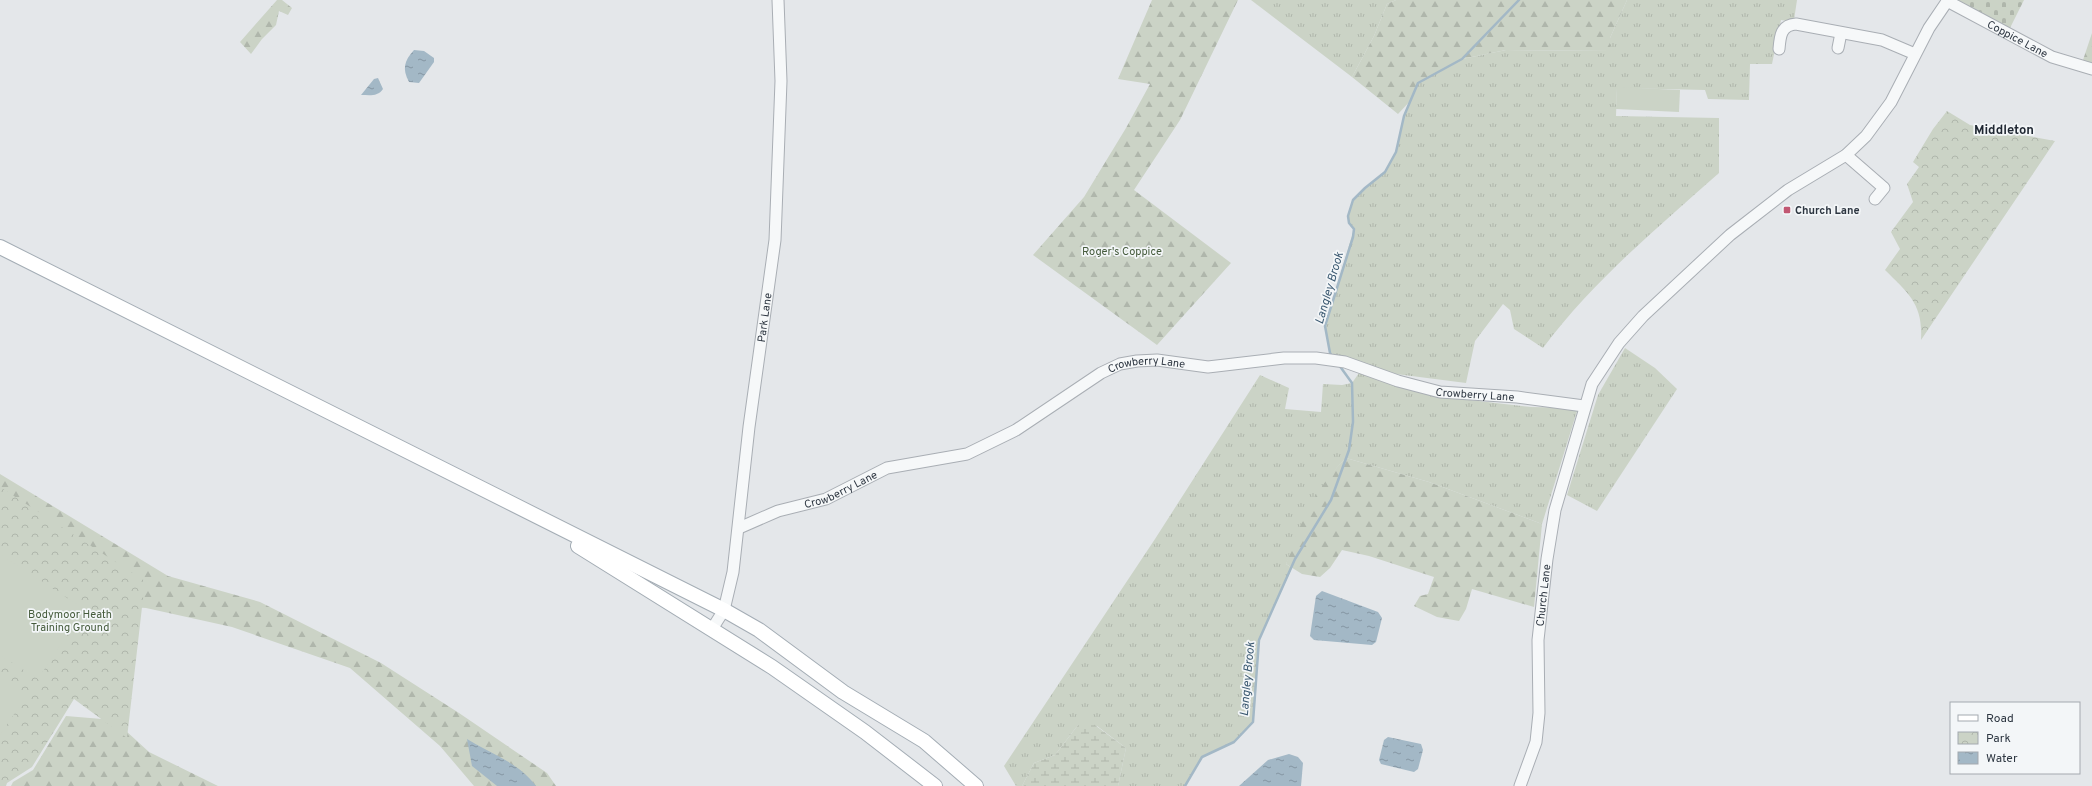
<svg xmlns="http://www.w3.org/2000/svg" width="2092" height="786" font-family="Overpass,sans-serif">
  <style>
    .grass { fill: url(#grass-tufts) }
    .forest { fill: url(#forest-firs) }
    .wetland { fill: url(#wetland-marsh) }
    .cemetery { fill: url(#cemetery-stones) }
    .park { fill: url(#park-crowns) }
    .garden { fill: #cbd3c6 }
    .water { fill: url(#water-ripples) }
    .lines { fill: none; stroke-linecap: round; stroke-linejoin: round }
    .stream { stroke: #a3b8c6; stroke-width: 2.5 }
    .minor-casing { stroke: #a9aeb4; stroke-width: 13 }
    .major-casing { stroke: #a4adb5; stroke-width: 16 }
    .minor { stroke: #f6f8f9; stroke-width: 11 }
    .major { stroke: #fff; stroke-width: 14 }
    .poi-dot { fill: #c15772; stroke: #f3f6f8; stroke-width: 1.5 }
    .labels { text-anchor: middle; stroke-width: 3.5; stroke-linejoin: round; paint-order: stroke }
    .street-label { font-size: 11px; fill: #2d3641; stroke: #f3f6f8 }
    .poi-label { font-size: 11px; font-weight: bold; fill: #2d3641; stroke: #f3f6f8; text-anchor: start }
    .park-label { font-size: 11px; fill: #455b3c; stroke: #f3f6f8 }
    .water-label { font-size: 12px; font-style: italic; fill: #3b5971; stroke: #f3f6f8 }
    .quarter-label { font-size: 13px; font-weight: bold; fill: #1f2732; stroke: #f3f6f8 }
  </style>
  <defs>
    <pattern id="grass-tufts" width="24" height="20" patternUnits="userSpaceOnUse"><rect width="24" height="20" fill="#cbd3c6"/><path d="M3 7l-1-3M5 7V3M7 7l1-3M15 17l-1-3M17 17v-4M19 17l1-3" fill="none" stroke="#afb6ab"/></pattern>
    <pattern id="forest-firs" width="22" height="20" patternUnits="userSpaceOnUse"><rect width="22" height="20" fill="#cbd3c6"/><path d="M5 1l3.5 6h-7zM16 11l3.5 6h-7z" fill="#afb6ab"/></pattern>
    <pattern id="wetland-marsh" width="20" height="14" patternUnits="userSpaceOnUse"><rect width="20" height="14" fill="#cbd3c6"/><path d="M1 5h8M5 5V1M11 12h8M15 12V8" fill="none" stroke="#afb6ab"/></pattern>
    <pattern id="cemetery-stones" width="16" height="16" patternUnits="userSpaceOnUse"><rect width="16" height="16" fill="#cbd3c6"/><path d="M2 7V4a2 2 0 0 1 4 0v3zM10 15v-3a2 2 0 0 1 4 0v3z" fill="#afb6ab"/></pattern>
    <pattern id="park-crowns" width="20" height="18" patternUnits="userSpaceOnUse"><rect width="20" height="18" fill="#cbd3c6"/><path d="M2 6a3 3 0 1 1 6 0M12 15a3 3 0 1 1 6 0" fill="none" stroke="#afb6ab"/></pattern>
    <pattern id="water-ripples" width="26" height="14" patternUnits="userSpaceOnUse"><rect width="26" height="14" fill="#a3b8c6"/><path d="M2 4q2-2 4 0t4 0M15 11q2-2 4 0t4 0" fill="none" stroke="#8596a2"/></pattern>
  </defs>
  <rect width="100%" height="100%" fill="#e4e7ea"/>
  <!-- grass -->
  <g class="grass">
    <polygon points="1251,0 1396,0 1387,4 1374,36 1352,77"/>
    <path d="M1627,0H1797L1794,20L1792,22L1781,20L1772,64H1750L1749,100L1708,99L1705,90L1617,88L1616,116L1719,118V173C1657,228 1593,281 1543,348L1514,329L1510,310L1503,304L1475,341L1466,383L1396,374L1330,353L1325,326L1354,229L1349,223L1348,216L1353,200L1365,188L1385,172L1396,152L1404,116L1418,83L1462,59L1506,50L1610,51V38Z"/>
    <polygon points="1625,348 1655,368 1677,389 1597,511 1567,495 1598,395"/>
    <path d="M1359,373L1435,396L1531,407L1578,408L1542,524L1429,482L1346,458C1320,482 1302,531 1286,564L1292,568L1259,640L1253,722L1234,742L1202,757L1185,786H1118L1126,748L1097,726L1078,725L1055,755L1034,763L1022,786H1016L1004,766L1155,539L1260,375L1289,388L1285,409L1321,412L1323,384L1342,385L1352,383Z"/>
  </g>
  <!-- forest -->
  <g class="forest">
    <polygon points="277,0 282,0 292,8 288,15 279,11 276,25 262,39 251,54 240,42"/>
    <polygon points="1152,0 1238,0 1180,120 1134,190 1231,263 1157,345 1033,255 1084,197 1126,128 1150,84 1118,79"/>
    <polygon points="1396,0 1627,0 1610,38 1610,51 1506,50 1462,59 1418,83 1413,98 1398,114 1352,77 1374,36 1387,4"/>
    <polygon points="2092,33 2092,64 2082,63"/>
    <path d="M1346,458L1429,482L1542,524L1534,607L1472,589L1466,609L1459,621L1437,617L1414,606L1420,596L1428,594L1434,577L1369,556L1342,550L1330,568L1320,577L1302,574L1286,564C1298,526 1317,485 1346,458Z"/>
    <polygon points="0,474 168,576 260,602 381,663 459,713 547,773 556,786 474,786 440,746 350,668 232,627 146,608 114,606 0,533"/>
    <polygon points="66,716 114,720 149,752 218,786 11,786 13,782 33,770"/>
  </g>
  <!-- wetland -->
  <polygon class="wetland" points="1088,720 1126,748 1118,786 1022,786 1034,763 1055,755 1078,725"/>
  <!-- cemetery -->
  <polygon class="cemetery" points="1957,0 2024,0 2009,30"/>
  <!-- park -->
  <g class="park">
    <path d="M1947,111L1970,125L2055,141L1921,340C1923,304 1909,294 1885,270L1900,249L1891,232L1913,202L1907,184L1919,167L1913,162L1933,129Z"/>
    <polygon points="0,487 145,581 127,738 74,699 32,767 7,783 6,786 0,786"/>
  </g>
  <!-- garden -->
  <g class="garden">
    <polygon points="1617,87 1680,90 1679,112 1616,109"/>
    <polygon points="0,554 84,609 38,679 0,655"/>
    <polygon points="0,677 27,695 0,735"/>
  </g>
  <!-- water -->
  <g class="water">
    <path d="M414,50L424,51L434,58V62L419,83L409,82C402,69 404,61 414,50Z"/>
    <path d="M378,78L383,89C378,97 369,95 361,95L374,79Z"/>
    <polygon points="1322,591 1378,612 1382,618 1376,642 1372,645 1314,640 1310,636 1316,596"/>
    <polygon points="1388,737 1421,744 1423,750 1418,769 1414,772 1381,764 1379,760 1384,740"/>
    <path d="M467,739C491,754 518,762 536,786H497L472,766Z"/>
    <polygon points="1289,754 1298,757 1303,763 1301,786 1239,786 1268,760"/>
  </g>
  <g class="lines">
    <!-- stream -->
    <g class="stream">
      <polyline points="1332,356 1330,353 1325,326 1353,237 1354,229 1349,223 1348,216 1353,200 1365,188 1385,172 1396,152 1404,116 1418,83 1462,59 1519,0"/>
      <polyline points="1185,786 1202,757 1234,742 1253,722 1259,640 1295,559 1331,500 1349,450 1353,422 1352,383 1339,365"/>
    </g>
    <!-- minor casing -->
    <g class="minor-casing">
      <g id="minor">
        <path id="s1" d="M1947,1L2052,57L2092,69"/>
        <polyline points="1838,48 1841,33"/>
        <path d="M1779,49C1780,36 1781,25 1796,24L1882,40L1915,54"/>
        <polyline points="1846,155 1884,188 1875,199"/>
        <path id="s2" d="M739,528L778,511L826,499L887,468L967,454L1016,430L1101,373L1120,364L1137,361L1157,360L1208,367L1284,358H1316L1345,362L1398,381L1440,392L1517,397L1584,406"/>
        <path id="s3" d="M712,629L724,610L733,572L749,427L775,240L781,81L778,0"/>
        <path id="s4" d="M1520,786L1536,742L1539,713L1538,640L1547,559L1555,510L1592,384L1619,343L1643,316L1730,235L1788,190L1846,155L1866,136L1891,102L1929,28L1948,0"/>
      </g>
    </g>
    <!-- major casing -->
    <g class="major-casing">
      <g id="major">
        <polyline points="0,247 724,610 759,630 843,692 924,741 976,786"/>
        <polyline points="578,546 772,667 865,732 935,786"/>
      </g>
    </g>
    <!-- minor -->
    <use href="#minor" class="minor"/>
    <!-- major -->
    <use href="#major" class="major"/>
  </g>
  <!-- markers -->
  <rect class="poi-dot" x="1783" y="206" width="8" height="8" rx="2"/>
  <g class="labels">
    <!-- street labels -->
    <g class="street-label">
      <text dy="4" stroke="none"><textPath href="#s1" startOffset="80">Coppice Lane</textPath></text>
      <text dy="4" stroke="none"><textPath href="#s3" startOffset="318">Park Lane</textPath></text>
      <text dy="4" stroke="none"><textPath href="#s2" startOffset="446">Crowberry Lane</textPath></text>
      <text dy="4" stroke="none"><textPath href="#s2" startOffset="781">Crowberry Lane</textPath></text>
      <text dy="4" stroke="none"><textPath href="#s2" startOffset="109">Crowberry Lane</textPath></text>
      <text dy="4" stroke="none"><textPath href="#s4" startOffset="194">Church Lane</textPath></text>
    </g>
    <!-- poi labels -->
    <g class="poi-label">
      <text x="1795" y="214">Church Lane</text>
    </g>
    <!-- park labels -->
    <g class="park-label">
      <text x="1122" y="255">Roger's Coppice</text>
      <text x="70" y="618">Bodymoor Heath<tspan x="70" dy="13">Training Ground</tspan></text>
    </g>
    <!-- water labels -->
    <g class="water-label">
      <text transform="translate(1329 288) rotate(-74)" y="4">Langley Brook</text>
      <text transform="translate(1247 679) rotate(-85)" y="4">Langley Brook</text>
    </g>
    <!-- quarter labels -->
    <g class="quarter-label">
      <text x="2004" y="134">Middleton</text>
    </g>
  </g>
  <!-- legend -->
  <rect x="1950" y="702" width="130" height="72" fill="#f3f6f8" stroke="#a4a9af"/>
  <rect x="1958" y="715" width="20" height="6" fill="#ffffff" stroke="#a4a9af"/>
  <text x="1986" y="722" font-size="12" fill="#2d3641">Road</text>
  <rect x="1958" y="732" width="20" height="12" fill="url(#park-crowns)" stroke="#a4a9af"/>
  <text x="1986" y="742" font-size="12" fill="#2d3641">Park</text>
  <rect x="1958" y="752" width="20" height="12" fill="url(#water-ripples)" stroke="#a4a9af"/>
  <text x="1986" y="762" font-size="12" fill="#2d3641">Water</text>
</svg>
